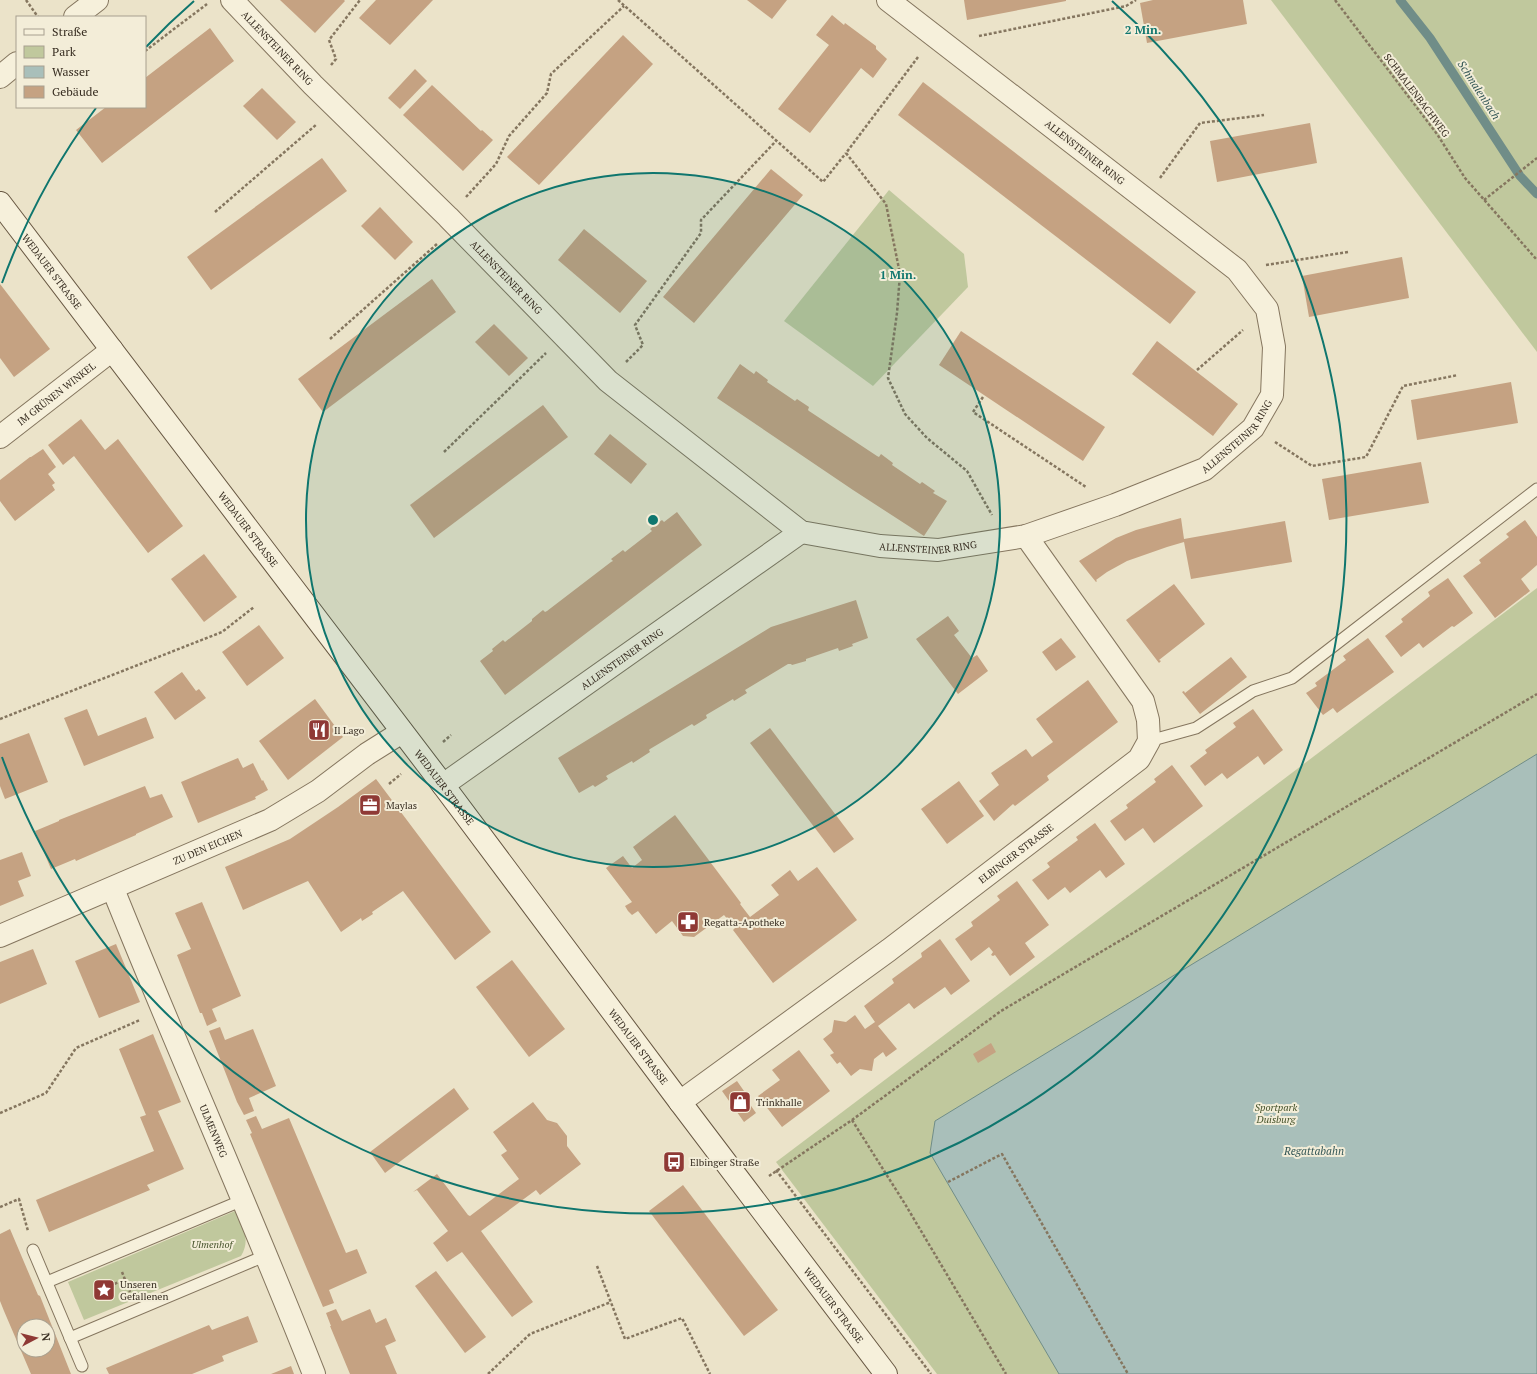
<svg xmlns="http://www.w3.org/2000/svg" width="1537" height="1374" font-family="'PT Serif',serif">
  <style>
    .green { fill: #c0c89d }
    .water { fill: #a9bfba; stroke: #708d88 }
    .lines { fill: none; stroke-linecap: round; stroke-linejoin: round }
    .stream { stroke: #708d88; stroke-width: 9 }
    .building { fill: #c5a282; fill-rule: evenodd }
    .lane-casing { stroke: #85765f; stroke-width: 13 }
    .street-casing { stroke: #85765f; stroke-width: 24 }
    .secondary-casing { stroke: #675742; stroke-width: 24 }
    .path { stroke: #85765f; stroke-width: 2.5; stroke-dasharray: 3 2; stroke-linecap: butt }
    .lane { stroke: #f6f0db; stroke-width: 11 }
    .street { stroke: #f6f0db; stroke-width: 22 }
    .secondary { stroke: #f6f0db; stroke-width: 22 }
    .ring { fill: none; stroke: #0f766e; stroke-width: 2 }
    .labels { text-anchor: middle; stroke-width: 4; stroke-linejoin: round; paint-order: stroke }
    .street-label { font-size: 10px; fill: #372d21; stroke: #f3edd8 }
    .poi-label { font-size: 10px; fill: #372d21; stroke: #f3edd8; text-anchor: start }
    .park-label { font-size: 10px; font-style: italic; fill: #45522a; stroke: #f3edd8 }
    .water-label { font-size: 11px; font-style: italic; fill: #325555; stroke: #f3edd8 }
    .centre { fill: #0f766e; stroke: #f3edd8; stroke-width: 2 }
    .ring-label { font-size: 12px; text-anchor: middle; font-weight: bold; fill: #0f766e; stroke: #f3edd8; stroke-width: 4; stroke-linejoin: round; paint-order: stroke }
  </style>
  <rect width="100%" height="100%" fill="#ebe3c9"/>
  <!-- green -->
  <g class="green">
    <polygon points="1271,0 1537,0 1537,352"/>
    <polygon points="889,190 964,254 968,287 873,386 784,321"/>
    <polygon points="1537,588 1537,1374 937,1374 776,1162"/>
    <path d="M235,1211C243,1226 251,1240 241,1256L84,1320L68,1282Z"/>
  </g>
  <!-- water -->
  <polygon class="water" points="1537,754 1537,1374 1059,1374 930,1153 935,1121"/>
  <g class="lines">
    <!-- stream -->
    <polyline class="stream" points="1400,0 1430,38 1520,176 1537,194"/>
  </g>
  <!-- building -->
  <g class="building">
    <polygon points="280,0 344,0 345,1 315,33"/>
    <polygon points="376,0 433,0 390,45 359,18"/>
    <polygon points="747,0 787,0 772,19"/>
    <polygon points="964,0 1066,0 1066,1 967,20"/>
    <polygon points="1153,0 1243,0 1247,24 1147,43 1140,3"/>
    <polygon points="832,15 844,25 845,23 876,46 876,49 887,59 873,78 861,68 810,133 778,109 829,45 816,35"/>
    <polygon points="210,28 234,61 102,163 76,130 106,107 145,107 145,78"/>
    <polygon points="623,35 653,64 539,185 507,157"/>
    <polygon points="415,69 427,81 400,109 388,98"/>
    <polygon points="923,82 1196,292 1170,324 898,115"/>
    <polygon points="432,85 481,131 482,130 493,140 463,171 403,115"/>
    <polygon points="262,88 296,122 277,140 243,106"/>
    <polygon points="1310,123 1317,163 1217,182 1210,141"/>
    <polygon points="322,158 347,191 211,290 187,257"/>
    <polygon points="771,169 803,195 694,323 663,297"/>
    <polygon points="380,207 413,242 395,260 361,226"/>
    <polygon points="584,229 647,281 620,313 558,260"/>
    <polygon points="1402,257 1409,298 1309,317 1302,276"/>
    <polygon points="432,279 456,312 323,412 298,379"/>
    <polygon points="0,284 50,349 14,377 0,358"/>
    <polygon points="494,324 528,358 509,376 475,342"/>
    <polygon points="961,331 1105,427 1083,461 939,365"/>
    <polygon points="1157,341 1238,404 1213,436 1132,374"/>
    <polygon points="740,364 754,374 756,371 768,380 767,382 795,401 797,399 809,407 808,410 809,411 877,456 879,457 881,454 893,463 892,465 920,484 922,482 935,491 933,493 947,501 924,536 853,490 717,398"/>
    <polygon points="1511,382 1518,423 1417,440 1411,400"/>
    <polygon points="543,405 568,437 434,538 410,505"/>
    <polygon points="81,419 105,450 118,439 183,526 148,553 74,456 63,465 48,445"/>
    <polygon points="610,434 647,464 631,484 594,454"/>
    <polygon points="43,449 56,467 48,474 55,483 52,485 55,490 15,521 0,501 0,480 30,457 31,457"/>
    <polygon points="1421,462 1429,503 1329,520 1322,479"/>
    <polygon points="677,512 702,545 505,695 480,661 493,651 492,649 503,640 505,642 532,621 532,619 543,610 545,612 547,611 611,562 613,561 611,559 623,550 625,552 652,531 650,529 662,520 664,522"/>
    <polygon points="1181,518 1184,539 1285,521 1292,562 1191,579 1184,542 1167,547 1127,561 1107,572 1096,580 1097,581 1096,582 1079,561 1116,538 1136,530"/>
    <polygon points="1525,520 1537,537 1537,565 1521,579 1530,591 1495,618 1463,576 1481,563 1479,560 1509,537 1506,534"/>
    <polygon points="204,554 237,597 204,622 171,579"/>
    <polygon points="1448,578 1473,613 1454,627 1452,626 1423,648 1419,643 1401,657 1385,636 1403,622 1401,619 1430,596 1428,592"/>
    <polygon points="1174,584 1205,624 1159,660 1161,661 1159,663 1126,620"/>
    <polygon points="856,600 868,638 852,644 853,646 839,651 838,648 806,659 806,661 792,665 791,664 788,664 745,690 747,693 734,701 733,699 706,715 707,718 694,726 692,724 650,749 649,750 650,752 633,763 632,761 606,776 608,779 595,787 593,785 579,793 558,758 771,627"/>
    <polygon points="948,616 959,631 954,635 972,658 977,655 988,671 958,694 916,639"/>
    <polygon points="259,625 284,658 247,686 222,652"/>
    <polygon points="1061,638 1076,657 1056,671 1042,652"/>
    <polygon points="1368,638 1394,672 1337,713 1333,708 1323,715 1306,693 1317,686 1315,683 1346,660 1343,656"/>
    <polygon points="1231,657 1247,677 1200,714 1182,692 1184,691 1185,693"/>
    <polygon points="182,672 196,691 199,689 206,698 175,720 154,692"/>
    <polygon points="1088,680 1118,722 1047,776 1049,780 1015,806 1013,804 994,821 979,801 999,785 991,773 1026,749 1032,757 1053,742 1036,719"/>
    <polygon points="315,699 343,737 288,780 259,741"/>
    <polygon points="87,709 98,736 146,717 154,738 84,766 64,718"/>
    <polygon points="1253,709 1283,750 1264,765 1258,756 1227,779 1222,773 1205,786 1190,766 1207,753 1205,750 1236,727 1233,723"/>
    <polygon points="770,728 854,839 834,853 750,743"/>
    <polygon points="29,733 48,782 5,799 0,786 0,744"/>
    <polygon points="238,758 243,768 253,763 262,781 263,780 268,790 255,797 256,799 198,823 181,782"/>
    <polygon points="1172,765 1203,806 1154,843 1143,828 1125,841 1110,821 1128,808 1126,805 1156,782 1154,779"/>
    <polygon points="376,779 491,932 455,960 403,891 372,912 373,914 362,921 361,918 341,932 308,881 243,910 225,867 290,839 338,807"/>
    <polygon points="959,781 984,816 947,844 921,809"/>
    <polygon points="145,786 150,798 162,794 173,817 136,834 136,835 76,861 75,859 51,869 35,831 59,821 59,820"/>
    <polygon points="675,815 741,903 740,904 750,917 779,895 771,885 790,870 798,881 817,867 857,920 773,983 733,930 735,928 724,915 694,937 683,936 672,921 656,934 638,911 632,915 628,911 625,906 632,902 606,868 623,856 632,868 642,860 633,847"/>
    <polygon points="1095,823 1125,864 1106,878 1100,870 1070,893 1065,887 1048,900 1032,880 1050,867 1047,863 1078,840 1076,837"/>
    <polygon points="22,852 31,876 18,881 24,896 0,906 0,860"/>
    <polygon points="1017,881 1049,925 1025,943 1035,957 1010,976 995,955 993,956 991,955 993,952 989,947 971,961 955,939 973,926 971,922 1000,900 997,896"/>
    <polygon points="202,902 241,996 212,1009 217,1021 207,1026 202,1013 200,1013 177,955 191,949 175,913"/>
    <polygon points="940,939 970,981 951,995 945,987 914,1009 909,1003 878,1026 897,1049 886,1057 883,1052 874,1059 872,1071 860,1069 851,1076 840,1062 837,1064 830,1055 834,1053 823,1039 832,1032 834,1020 846,1022 855,1015 865,1029 875,1022 864,1006 894,983 892,979 922,957 921,953"/>
    <polygon points="116,944 140,1002 99,1018 75,961"/>
    <polygon points="33,949 47,984 0,1004 0,962"/>
    <polygon points="512,960 565,1029 529,1057 476,987"/>
    <polygon points="220,1027 225,1040 253,1029 276,1086 249,1098 254,1111 244,1115 237,1102 209,1031"/>
    <polygon points="153,1034 181,1102 158,1111 184,1169 147,1185 150,1190 49,1232 36,1200 154,1151 140,1117 146,1115 119,1049"/>
    <polygon points="991,1043 996,1052 978,1063 973,1054"/>
    <polygon points="799,1050 830,1091 782,1127 758,1096 780,1080 772,1070"/>
    <polygon points="737,1081 751,1101 749,1103 756,1113 744,1122 722,1091"/>
    <polygon points="454,1088 469,1109 385,1173 370,1152"/>
    <polygon points="533,1102 547,1120 557,1123 567,1136 567,1146 581,1164 540,1195 536,1190 481,1231 533,1302 512,1317 462,1252 447,1262 433,1243 448,1231 417,1190 413,1192 437,1174 468,1215 470,1216 519,1179 501,1155 507,1151 493,1132"/>
    <polygon points="256,1116 262,1129 289,1118 346,1253 357,1249 367,1273 329,1290 334,1303 323,1307 250,1134 252,1133 246,1120"/>
    <polygon points="683,1185 778,1310 744,1336 649,1211"/>
    <path d="M10,1229L38,1295L40,1296L71,1374H31L4,1311L0,1301V1234ZM24,1326H48V1350H24Z"/>
    <polygon points="436,1271 486,1337 465,1353 415,1286"/>
    <polygon points="336,1309 342,1321 370,1309 376,1323 386,1318 396,1341 385,1346 397,1374 350,1374 330,1326 331,1326 326,1313"/>
    <polygon points="248,1316 258,1342 222,1356 224,1361 192,1374 109,1374 106,1368 209,1325 212,1330"/>
    <polygon points="291,1366 294,1374 271,1374"/>
  </g>
  <g class="lines">
    <!-- lane casing -->
    <g class="lane-casing">
      <g id="lane">
        <polyline points="1149,741 1196,728 1253,691 1292,678 1537,489"/>
        <polyline points="33,1250 82,1366"/>
        <polyline points="47,1282 243,1200"/>
        <polyline points="70,1338 267,1255"/>
      </g>
    </g>
    <!-- street casing -->
    <g class="street-casing">
      <g id="street">
        <path id="s1" d="M232,0L313,85L448,217L608,381L801,532L880,546L938,550L1026,536L1115,505L1205,469L1253,428L1272,395L1274,347L1267,309L1237,270L888,0"/>
        <polyline points="75,17 97,0"/>
        <polyline points="0,77 17,63"/>
        <path id="s2" d="M0,437L112,350"/>
        <path id="s3" d="M443,785L801,532"/>
        <path id="s4" d="M113,889C178,1051 250,1211 314,1374"/>
        <path id="s5" d="M0,936L270,820L318,791L367,754L402,732"/>
        <path id="s6" d="M680,1102L889,950L1139,759L1149,741L1148,720L1143,701L1026,536"/>
      </g>
    </g>
    <!-- secondary casing -->
    <g class="secondary-casing">
      <g id="secondary">
        <path id="s7" d="M0,203L443,785L680,1102L886,1374"/>
      </g>
    </g>
    <!-- path -->
    <g class="path">
      <polyline points="26,0 38,17"/>
      <polyline points="618,0 823,182 846,153"/>
      <polyline points="1335,0 1437,134 1465,178 1537,260"/>
      <polyline points="979,36 1126,6 1136,0"/>
      <polyline points="145,51 207,4"/>
      <polyline points="918,57 846,153 886,204 900,274 897,313 888,378 905,414 927,438 967,471 992,515"/>
      <polyline points="331,65 336,59 329,40 360,0"/>
      <polyline points="1160,178 1200,123 1264,115"/>
      <polyline points="466,197 496,164 509,136 547,93 551,74 624,6"/>
      <polyline points="1484,200 1537,158"/>
      <polyline points="215,212 317,124"/>
      <polyline points="1266,265 1348,252"/>
      <polyline points="330,339 437,244"/>
      <polyline points="626,362 643,345 635,325 701,233 701,220 776,141"/>
      <polyline points="1197,370 1243,330"/>
      <polyline points="983,397 973,412 1086,487"/>
      <polyline points="1275,442 1312,466 1366,457 1403,386 1458,375"/>
      <polyline points="444,452 546,353"/>
      <polyline points="0,719 222,632 254,607"/>
      <polyline points="443,742 451,735"/>
      <polyline points="389,784 401,774"/>
      <polyline points="0,1113 46,1093 76,1048 140,1020"/>
      <polyline points="852,1120 905,1204 1006,1374"/>
      <polyline points="776,1170 931,1374"/>
      <polyline points="769,1176 852,1120 1001,1011 1537,694"/>
      <polyline points="948,1182 1002,1154 1128,1374"/>
      <polyline points="0,1207 19,1199 28,1231"/>
      <polyline points="597,1266 625,1339 682,1318 710,1374"/>
      <polyline points="122,1272 130,1292"/>
      <polyline points="110,1286 125,1279"/>
      <polyline points="488,1374 530,1334 611,1302"/>
    </g>
    <!-- lane -->
    <use href="#lane" class="lane"/>
    <!-- street -->
    <use href="#street" class="street"/>
    <!-- secondary -->
    <use href="#secondary" class="secondary"/>
  </g>
  <!-- distance rings -->
  <circle cx="653" cy="520" r="347" fill="#0f766e" fill-opacity=".12"/>
  <g class="ring">
    <circle cx="653" cy="520" r="347"/>
    <path d="M2 283A693 693 0 0 1 96 108M146 47A693 693 0 0 1 194 1M1112 1A693 693 0 1 1 2 757"/>
  </g>
  <!-- icons -->
  <defs>
    <g id="restaurant-square" transform="scale(1.15)"><rect x="-9" y="-9" width="18" height="18" rx="4" fill="#8f3935" stroke="#f3edd8"/><path d="M-5-6h1v4h1v-4h1v4h1v-4h1v5L-1.5 .5V6h-2V.5L-5-1ZM5-6V6H3V1.5H1.5Q1.5-4 5-6Z" fill="#fff"/></g>
    <g id="office-square" transform="scale(1.15)"><rect x="-9" y="-9" width="18" height="18" rx="4" fill="#8f3935" stroke="#f3edd8"/><path d="M-6-3h4V-5.5h4V-3h4V5H-6ZM-1-4.5V-3h2v-1.5ZM-6 0V1H6V0Z" fill="#fff"/></g>
    <g id="pharmacy-square" transform="scale(1.15)"><rect x="-9" y="-9" width="18" height="18" rx="4" fill="#8f3935" stroke="#f3edd8"/><path d="M-2-6h4v4h4v4h-4v4h-4v-4h-4v-4h4Z" fill="#fff"/></g>
    <g id="shop-square" transform="scale(1.15)"><rect x="-9" y="-9" width="18" height="18" rx="4" fill="#8f3935" stroke="#f3edd8"/><path d="M-5-2.5h2.3a2.7 3.5 0 0 1 5.4 0H5L5.5 6h-11ZM-1.5-2.5h3a1.5 2.3 0 0 0-3 0Z" fill="#fff"/></g>
    <g id="bus-square" transform="scale(1.15)"><rect x="-9" y="-9" width="18" height="18" rx="4" fill="#8f3935" stroke="#f3edd8"/><path d="M-5-6H5V4H4V6H2V4H-2V6H-4V4H-5ZM-3.5-4V0h7V-4ZM-3.5 1.2v1.5H-2V1.2ZM2 1.2v1.5H3.5V1.2Z" fill="#fff"/></g>
    <g id="sight-square" transform="scale(1.15)"><rect x="-9" y="-9" width="18" height="18" rx="4" fill="#8f3935" stroke="#f3edd8"/><path d="M0-6L1.8-2.2L6-1.7L2.9 1.2L3.7 5.4L0 3.3L-3.7 5.4L-2.9 1.2L-6-1.7L-1.8-2.2Z" fill="#fff"/></g>
  </defs>
  <g fill-rule="evenodd">
    <use href="#restaurant-square" x="319" y="730"/>
    <use href="#office-square" x="370" y="805"/>
    <use href="#pharmacy-square" x="688" y="922"/>
    <use href="#shop-square" x="740" y="1102"/>
    <use href="#bus-square" x="674" y="1162"/>
    <use href="#sight-square" x="104" y="1290"/>
  </g>
  <g class="labels">
    <!-- street labels -->
    <g class="street-label">
      <text dy="4" stroke="none"><textPath href="#s1" startOffset="66">ALLENSTEINER RING</textPath></text>
      <text transform="translate(1417 95) rotate(53)" y="4">SCHMALENBACHWEG</text>
      <text transform="translate(1085 152) rotate(38)" y="4">ALLENSTEINER RING</text>
      <text dy="4" stroke="none"><textPath href="#s7" startOffset="86">WEDAUER STRASSE</textPath></text>
      <text dy="4" stroke="none"><textPath href="#s1" startOffset="390">ALLENSTEINER RING</textPath></text>
      <text dy="4" stroke="none"><textPath href="#s2" startOffset="71">IM GRÜNEN WINKEL</textPath></text>
      <text dy="4" stroke="none"><textPath href="#s1" startOffset="1245">ALLENSTEINER RING</textPath></text>
      <text dy="4" stroke="none"><textPath href="#s7" startOffset="410">WEDAUER STRASSE</textPath></text>
      <text dy="4" stroke="none"><textPath href="#s1" startOffset="909">ALLENSTEINER RING</textPath></text>
      <text dy="4" stroke="none"><textPath href="#s3" startOffset="219">ALLENSTEINER RING</textPath></text>
      <text dy="4" stroke="none"><textPath href="#s7" startOffset="734">WEDAUER STRASSE</textPath></text>
      <text dy="4" stroke="none"><textPath href="#s5" startOffset="226">ZU DEN EICHEN</textPath></text>
      <text dy="4" stroke="none"><textPath href="#s6" startOffset="418">ELBINGER STRASSE</textPath></text>
      <text dy="4" stroke="none"><textPath href="#s7" startOffset="1058">WEDAUER STRASSE</textPath></text>
      <text dy="4" stroke="none"><textPath href="#s4" startOffset="262">ULMENWEG</textPath></text>
      <text dy="4" stroke="none"><textPath href="#s7" startOffset="1382">WEDAUER STRASSE</textPath></text>
    </g>
    <!-- poi labels -->
    <g class="poi-label">
      <text x="334" y="734">Il Lago</text>
      <text x="386" y="809">Maylas</text>
      <text x="704" y="926">Regatta-Apotheke</text>
      <text x="756" y="1106">Trinkhalle</text>
      <text x="690" y="1166">Elbinger Straße</text>
      <text x="120" y="1288">Unseren<tspan x="120" dy="12">Gefallenen</tspan></text>
    </g>
    <!-- park labels -->
    <g class="park-label">
      <text x="1276" y="1111">Sportpark<tspan x="1276" dy="12">Duisburg</tspan></text>
      <text x="212" y="1248">Ulmenhof</text>
    </g>
    <!-- water labels -->
    <g class="water-label">
      <text transform="translate(1479 90) rotate(57)" y="4">Schmalenbach</text>
      <text x="1314" y="1155">Regattabahn</text>
    </g>
  </g>
  <circle cx="653" cy="520" r="6" class="centre"/>
  <g class="ring-label">
    <text x="1143" y="34">2 Min.</text>
    <text x="898" y="279">1 Min.</text>
  </g>
  <!-- legend -->
  <rect x="16" y="16" width="130" height="92" fill="#f3edd8" stroke="#a8a08f"/>
  <rect x="24" y="29" width="20" height="6" fill="#f6f0db" stroke="#a8a08f"/>
  <text x="52" y="36" font-size="12" fill="#372d21">Straße</text>
  <rect x="24" y="46" width="20" height="12" fill="#c0c89d" stroke="#a8a08f"/>
  <text x="52" y="56" font-size="12" fill="#372d21">Park</text>
  <rect x="24" y="66" width="20" height="12" fill="#a9bfba" stroke="#a8a08f"/>
  <text x="52" y="76" font-size="12" fill="#372d21">Wasser</text>
  <rect x="24" y="86" width="20" height="12" fill="#c5a282" stroke="#a8a08f"/>
  <text x="52" y="96" font-size="12" fill="#372d21">Gebäude</text>
  <!-- north arrow -->
  <g transform="translate(36 1338) rotate(83)"><circle r="19" fill="#f3edd8" stroke="#a8a08f"/>
  <path d="M0-3L7 15L0 10L-7 15Z" fill="#8f3935"/>
  <text y="-6" font-size="11" font-weight="bold" text-anchor="middle" fill="#372d21">N</text>
  </g>
</svg>
